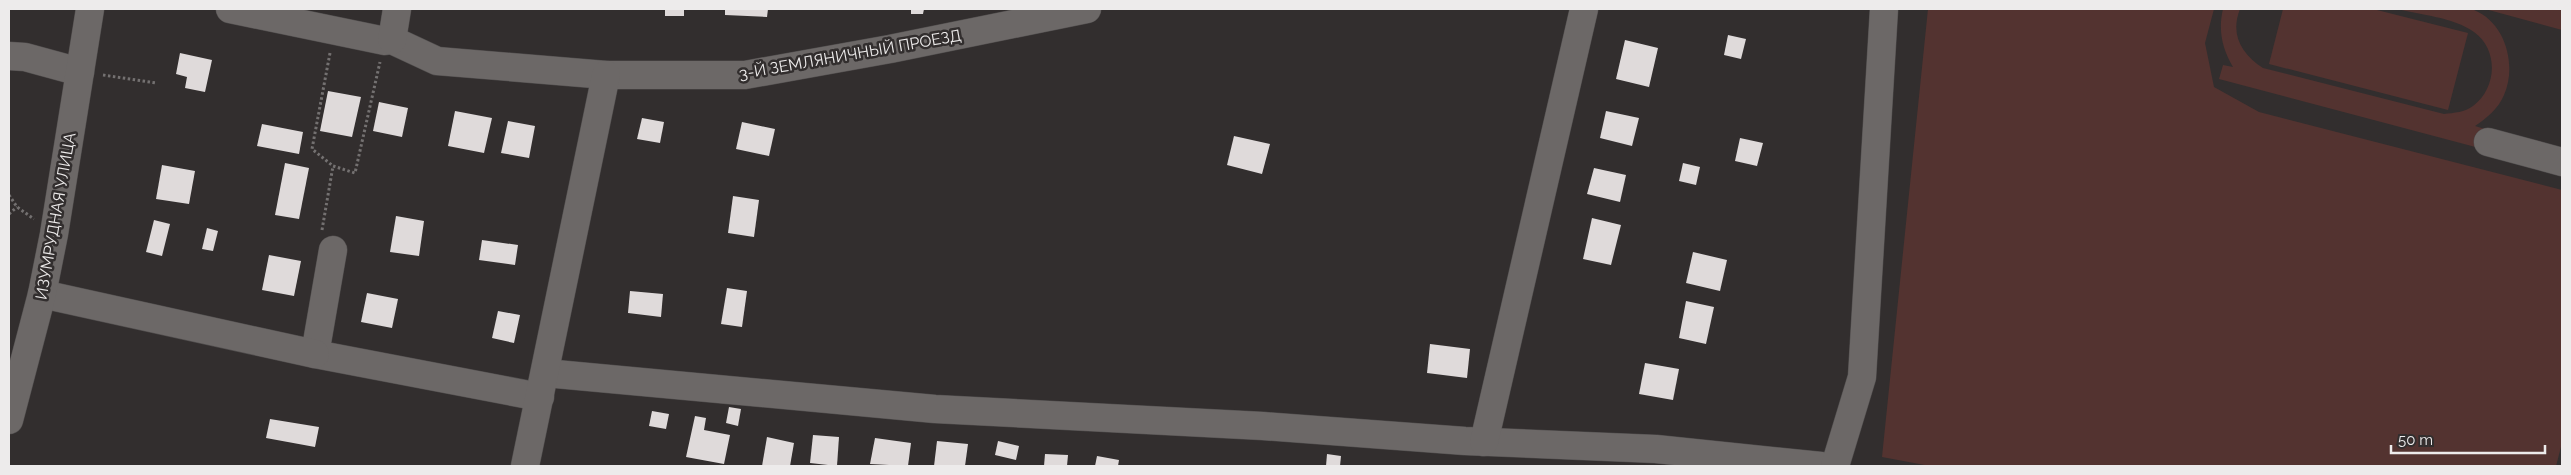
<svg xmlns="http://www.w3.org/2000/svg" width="2571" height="475" font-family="Raleway,sans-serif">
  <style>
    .green { fill: #533330 }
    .building { fill: #dfdada }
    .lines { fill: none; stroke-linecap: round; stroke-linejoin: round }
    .minor-casing { stroke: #504d4d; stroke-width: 29 }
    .path { stroke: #747171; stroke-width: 3; stroke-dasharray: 2.5 2.5; stroke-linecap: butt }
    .minor { stroke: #6c6867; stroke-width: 28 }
    .labels { text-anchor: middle; stroke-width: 5; stroke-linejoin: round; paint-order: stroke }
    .street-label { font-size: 16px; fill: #edebeb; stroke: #322e2e }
  </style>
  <rect width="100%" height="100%" fill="#322e2e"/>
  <!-- green -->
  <g class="green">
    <polygon points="1928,9 2214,9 2205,43 2214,87 2259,112 2562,190 2562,443 2556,466 1930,466 1882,457"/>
    <path d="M2223,9H2240C2230,34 2241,54 2263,68L2444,114C2454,113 2465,112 2473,106C2497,88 2499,50 2474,32C2453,17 2421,15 2397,9C2413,9 2461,5 2474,10C2506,23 2517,66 2504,95C2498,109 2487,118 2475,126L2488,130L2483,149L2219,79L2223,65L2233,67C2222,48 2218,30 2223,9Z"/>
    <polygon points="2283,9 2373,9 2468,33 2448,110 2269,64"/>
    <polygon points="2485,9 2562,9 2562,30"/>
  </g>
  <!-- building -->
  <g class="building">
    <rect x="665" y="9" width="19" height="7"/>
    <polygon points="725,9 768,9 767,17 725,15"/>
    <polygon points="911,9 924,9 923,14 911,14"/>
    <polygon points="1728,35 1746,39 1741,59 1724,55"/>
    <polygon points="1625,40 1658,48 1649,87 1616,79"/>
    <polygon points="180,53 212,60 205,92 185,88 187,77 176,74"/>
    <polygon points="328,91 361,97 352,137 320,131"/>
    <polygon points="379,102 408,108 402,137 373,131"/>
    <polygon points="455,111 492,118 484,153 448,146"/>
    <polygon points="1606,111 1639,118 1632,146 1600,138"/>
    <polygon points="642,118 664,122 660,143 637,139"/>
    <polygon points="508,121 535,126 529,158 501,153"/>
    <polygon points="742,122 775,129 769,156 736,149"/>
    <polygon points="262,124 303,132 299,154 257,146"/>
    <polygon points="1234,136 1270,144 1262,174 1227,165"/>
    <polygon points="1740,138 1763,143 1757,166 1735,161"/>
    <polygon points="285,163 309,168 299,219 275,215"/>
    <polygon points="1683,163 1700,167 1696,185 1679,181"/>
    <polygon points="162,165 195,171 189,204 156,199"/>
    <polygon points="1594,168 1626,175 1620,202 1587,194"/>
    <polygon points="733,196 759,200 754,237 728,233"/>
    <polygon points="396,216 424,221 419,256 390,252"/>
    <polygon points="1592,218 1621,225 1611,265 1583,259"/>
    <polygon points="154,220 170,224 162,256 146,252"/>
    <polygon points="207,228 218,231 213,251 202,249"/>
    <polygon points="482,240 518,245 515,265 479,260"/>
    <polygon points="1693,252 1727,260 1720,291 1686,283"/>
    <polygon points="269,255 301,261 294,296 262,290"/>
    <polygon points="727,288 747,291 742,327 721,324"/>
    <polygon points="630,291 663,294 661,317 628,313"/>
    <polygon points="367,293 398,299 392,328 361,322"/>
    <polygon points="1686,301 1714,307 1706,344 1679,338"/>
    <polygon points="498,311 520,315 514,343 492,338"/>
    <polygon points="1430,344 1470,349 1467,378 1427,373"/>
    <polygon points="1645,363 1679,369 1673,400 1639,394"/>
    <polygon points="729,407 741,409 738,426 726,423"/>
    <polygon points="652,411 669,414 666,429 649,426"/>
    <polygon points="695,416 706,418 704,430 730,435 724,464 686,457"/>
    <polygon points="270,419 319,427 315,447 266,438"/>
    <polygon points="813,435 839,437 837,466 810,463"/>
    <polygon points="767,437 794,443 790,466 762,466"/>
    <polygon points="875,438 911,443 908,466 870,464"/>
    <polygon points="937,441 968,444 965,466 934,466"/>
    <polygon points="998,441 1019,446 1016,460 995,455"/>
    <polygon points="1045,454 1068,455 1067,466 1044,466"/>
    <polygon points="1327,454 1341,456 1340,466 1326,466"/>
    <polygon points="1097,456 1119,460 1118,466 1095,466"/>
  </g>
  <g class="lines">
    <!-- minor casing -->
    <g class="minor-casing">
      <g id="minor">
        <polyline points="230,9 385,41 392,40 437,61 606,75 745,75 890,49 1087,9"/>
        <polyline points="392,40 397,9"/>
        <polyline points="9,56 25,57 80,72"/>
        <polyline points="2488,142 2562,162"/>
        <polyline points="333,250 315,354 540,397"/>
        <polyline points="42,294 315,354"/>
        <polyline points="545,373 935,409 1263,426 1465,441 1656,449 1821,466"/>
        <polyline points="9,420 42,294 54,234 90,9"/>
        <polyline points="1484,442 1584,9"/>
        <polyline points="525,466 606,75"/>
        <polyline points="1835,466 1862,377 1884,9"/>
      </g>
    </g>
    <!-- path -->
    <g class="path">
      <polyline points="330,53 312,149 333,166"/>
      <polyline points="103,75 156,83"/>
      <polyline points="9,195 17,207 34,219"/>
      <polyline points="9,214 17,207"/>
      <polyline points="322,230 333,166 355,173 380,62"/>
    </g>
    <!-- minor -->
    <use href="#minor" class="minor"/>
  </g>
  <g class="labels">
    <!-- street labels -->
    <g class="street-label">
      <text transform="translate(850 54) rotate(-10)" y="6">3-Й ЗЕМЛЯНИЧНЫЙ ПРОЕЗД</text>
      <text transform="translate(55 216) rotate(-80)" y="6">ИЗУМРУДНАЯ УЛИЦА</text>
    </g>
  </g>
  <!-- border -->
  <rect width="2571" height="475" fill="none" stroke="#edebeb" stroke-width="20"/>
  <!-- scale -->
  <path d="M2391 445v8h154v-8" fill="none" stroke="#edebeb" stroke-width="2.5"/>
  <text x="2398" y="445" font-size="15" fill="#edebeb" stroke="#322e2e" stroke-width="4" paint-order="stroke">50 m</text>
</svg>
